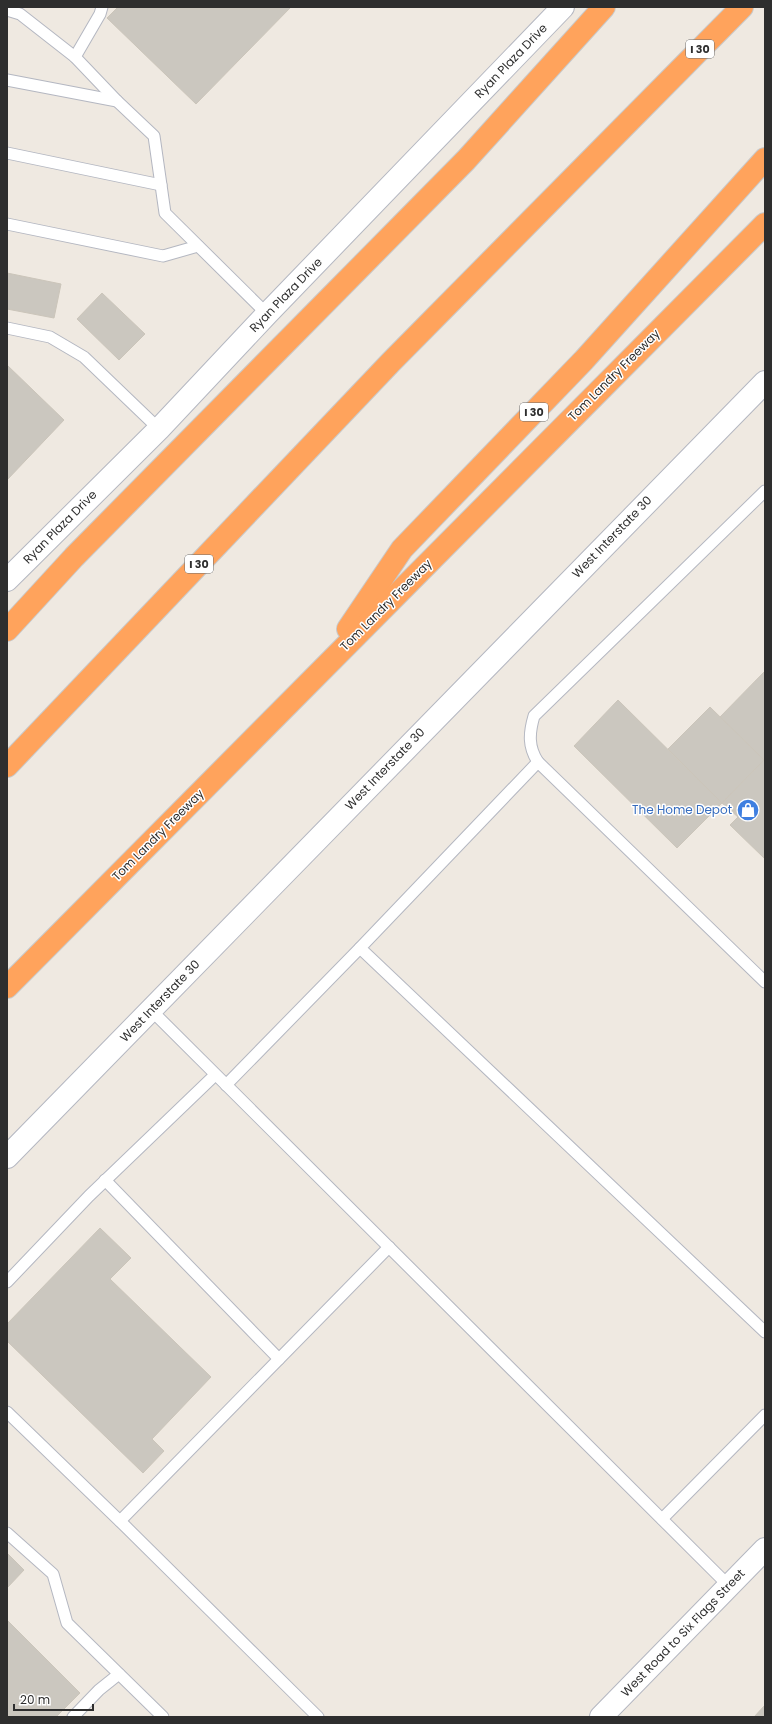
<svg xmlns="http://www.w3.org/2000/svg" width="772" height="1724" font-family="Poppins,sans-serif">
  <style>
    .building { fill: #cbc7bf; stroke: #cbc5ba }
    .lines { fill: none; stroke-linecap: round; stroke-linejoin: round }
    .service-casing { stroke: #b4b7c1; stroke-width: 13 }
    .tertiary-casing { stroke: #b4b7c1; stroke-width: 24 }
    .secondary-casing { stroke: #b4b7c1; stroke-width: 24 }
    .motorway-casing { stroke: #c9c9c9; stroke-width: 24 }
    .service { stroke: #fff; stroke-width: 11 }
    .tertiary { stroke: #fff; stroke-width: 22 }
    .secondary { stroke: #fff; stroke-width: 22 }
    .motorway { stroke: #ffa35c; stroke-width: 22 }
    .labels { text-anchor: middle; stroke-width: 3; stroke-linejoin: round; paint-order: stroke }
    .shield { fill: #fff; stroke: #6d6d6d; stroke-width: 1 }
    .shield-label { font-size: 11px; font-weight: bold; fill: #2e2e2e }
    .street-label { font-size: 12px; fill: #2e2e2e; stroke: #fff }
    .shop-label { font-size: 12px; fill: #366cbe; stroke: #fff; text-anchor: end }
  </style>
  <rect width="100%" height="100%" fill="#efe9e1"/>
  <!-- building -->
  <g class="building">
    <polygon points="118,7 291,7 196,104 107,18"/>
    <polygon points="7,273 61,284 54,318 7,309"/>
    <polygon points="102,293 145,334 119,360 77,319"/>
    <polygon points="7,365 64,420 7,480"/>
    <polygon points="765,671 765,759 764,760 720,717"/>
    <polygon points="618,700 722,803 677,848 574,746"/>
    <polygon points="710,707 764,760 722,803 668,749"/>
    <polygon points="765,759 765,859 730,825 738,817 722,803"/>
    <polygon points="100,1228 131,1258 110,1279 211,1377 152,1439 164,1451 143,1473 7,1341 7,1324"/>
    <polygon points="7,1553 24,1570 7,1588"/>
    <polygon points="7,1620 80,1693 56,1717 7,1717"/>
    <polygon points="765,1705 765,1717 754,1717"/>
  </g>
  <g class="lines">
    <!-- service casing -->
    <g class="service-casing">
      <g id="service">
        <polyline points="7,10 20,14 75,57 117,101 154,136 165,213 267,314"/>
        <polyline points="75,57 100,14 102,7"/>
        <polyline points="7,80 117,101"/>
        <polyline points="7,153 161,185"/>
        <polyline points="7,224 163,256 198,246"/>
        <polyline points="7,328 50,337 84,357 159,429"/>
        <path d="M538,762C528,747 529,733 534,716L765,491"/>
        <polyline points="765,982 538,762 360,948 765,1332"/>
        <polyline points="151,1010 729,1586"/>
        <polyline points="226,1085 360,948"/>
        <polyline points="105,1180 279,1359"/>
        <polyline points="7,1282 89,1196 215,1075"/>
        <polyline points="7,1412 126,1527 318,1717"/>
        <polyline points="662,1519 765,1415"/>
        <polyline points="120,1521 389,1247"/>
        <polyline points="7,1533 53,1574 67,1623 163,1717"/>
        <polyline points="73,1717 99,1690 119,1674"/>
      </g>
    </g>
    <!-- tertiary casing -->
    <g class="tertiary-casing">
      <polyline id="tertiary" points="601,1717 765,1549"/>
    </g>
    <!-- secondary casing -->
    <g class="secondary-casing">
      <g id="secondary">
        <polyline points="7,580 159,429 267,314 563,7"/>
        <polyline points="7,1157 765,382"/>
      </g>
    </g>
    <!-- motorway casing -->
    <g class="motorway-casing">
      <g id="motorway">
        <polyline points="348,629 402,549 584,360 765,159"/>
        <polyline points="7,630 74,557 466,160 604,7"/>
        <polyline points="7,766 391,362 742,7"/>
        <polyline points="7,987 765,224"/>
      </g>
    </g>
    <!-- service -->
    <use href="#service" class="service"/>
    <!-- tertiary -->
    <use href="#tertiary" class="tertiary"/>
    <!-- secondary -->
    <use href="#secondary" class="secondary"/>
    <!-- motorway -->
    <use href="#motorway" class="motorway"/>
  </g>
  <!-- icons -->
  <defs>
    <g id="shop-disc" transform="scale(1.15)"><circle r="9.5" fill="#3f7fe0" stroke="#fff"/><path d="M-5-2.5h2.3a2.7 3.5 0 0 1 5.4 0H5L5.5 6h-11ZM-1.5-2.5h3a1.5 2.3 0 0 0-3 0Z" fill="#fff"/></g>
  </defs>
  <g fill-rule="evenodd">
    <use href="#shop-disc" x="748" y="810"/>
  </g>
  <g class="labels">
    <!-- shield labels -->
    <g class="shield">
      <rect x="686" y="40" width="28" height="18" rx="3"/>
      <rect x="520" y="403" width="28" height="18" rx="3"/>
      <rect x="185" y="555" width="28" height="18" rx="3"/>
    </g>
    <g class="shield-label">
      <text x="700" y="53">I 30</text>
      <text x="534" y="416">I 30</text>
      <text x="199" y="568">I 30</text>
    </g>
    <!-- street labels -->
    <g class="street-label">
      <text transform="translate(511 61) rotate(-46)" y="4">Ryan Plaza Drive</text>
      <text transform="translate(286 295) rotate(-46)" y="4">Ryan Plaza Drive</text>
      <text transform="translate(614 375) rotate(-45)" y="4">Tom Landry Freeway</text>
      <text transform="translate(60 527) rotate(-45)" y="4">Ryan Plaza Drive</text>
      <text transform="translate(612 537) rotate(-46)" y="4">West Interstate 30</text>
      <text transform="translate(386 605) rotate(-45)" y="4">Tom Landry Freeway</text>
      <text transform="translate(385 769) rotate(-46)" y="4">West Interstate 30</text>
      <text transform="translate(158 835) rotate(-45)" y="4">Tom Landry Freeway</text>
      <text transform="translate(160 1001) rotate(-46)" y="4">West Interstate 30</text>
      <text transform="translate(683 1633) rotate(-46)" y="4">West Road to Six Flags Street</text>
    </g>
    <!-- shop labels -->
    <g class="shop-label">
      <text x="732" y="814">The Home Depot</text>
    </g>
  </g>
  <!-- border -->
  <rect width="772" height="1724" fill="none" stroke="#2e2e2e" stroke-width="16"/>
  <!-- scale -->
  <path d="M14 1704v6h79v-6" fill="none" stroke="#2e2e2e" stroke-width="2"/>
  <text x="20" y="1704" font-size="12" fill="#2e2e2e" stroke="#ffffff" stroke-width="3" paint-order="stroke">20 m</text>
</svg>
